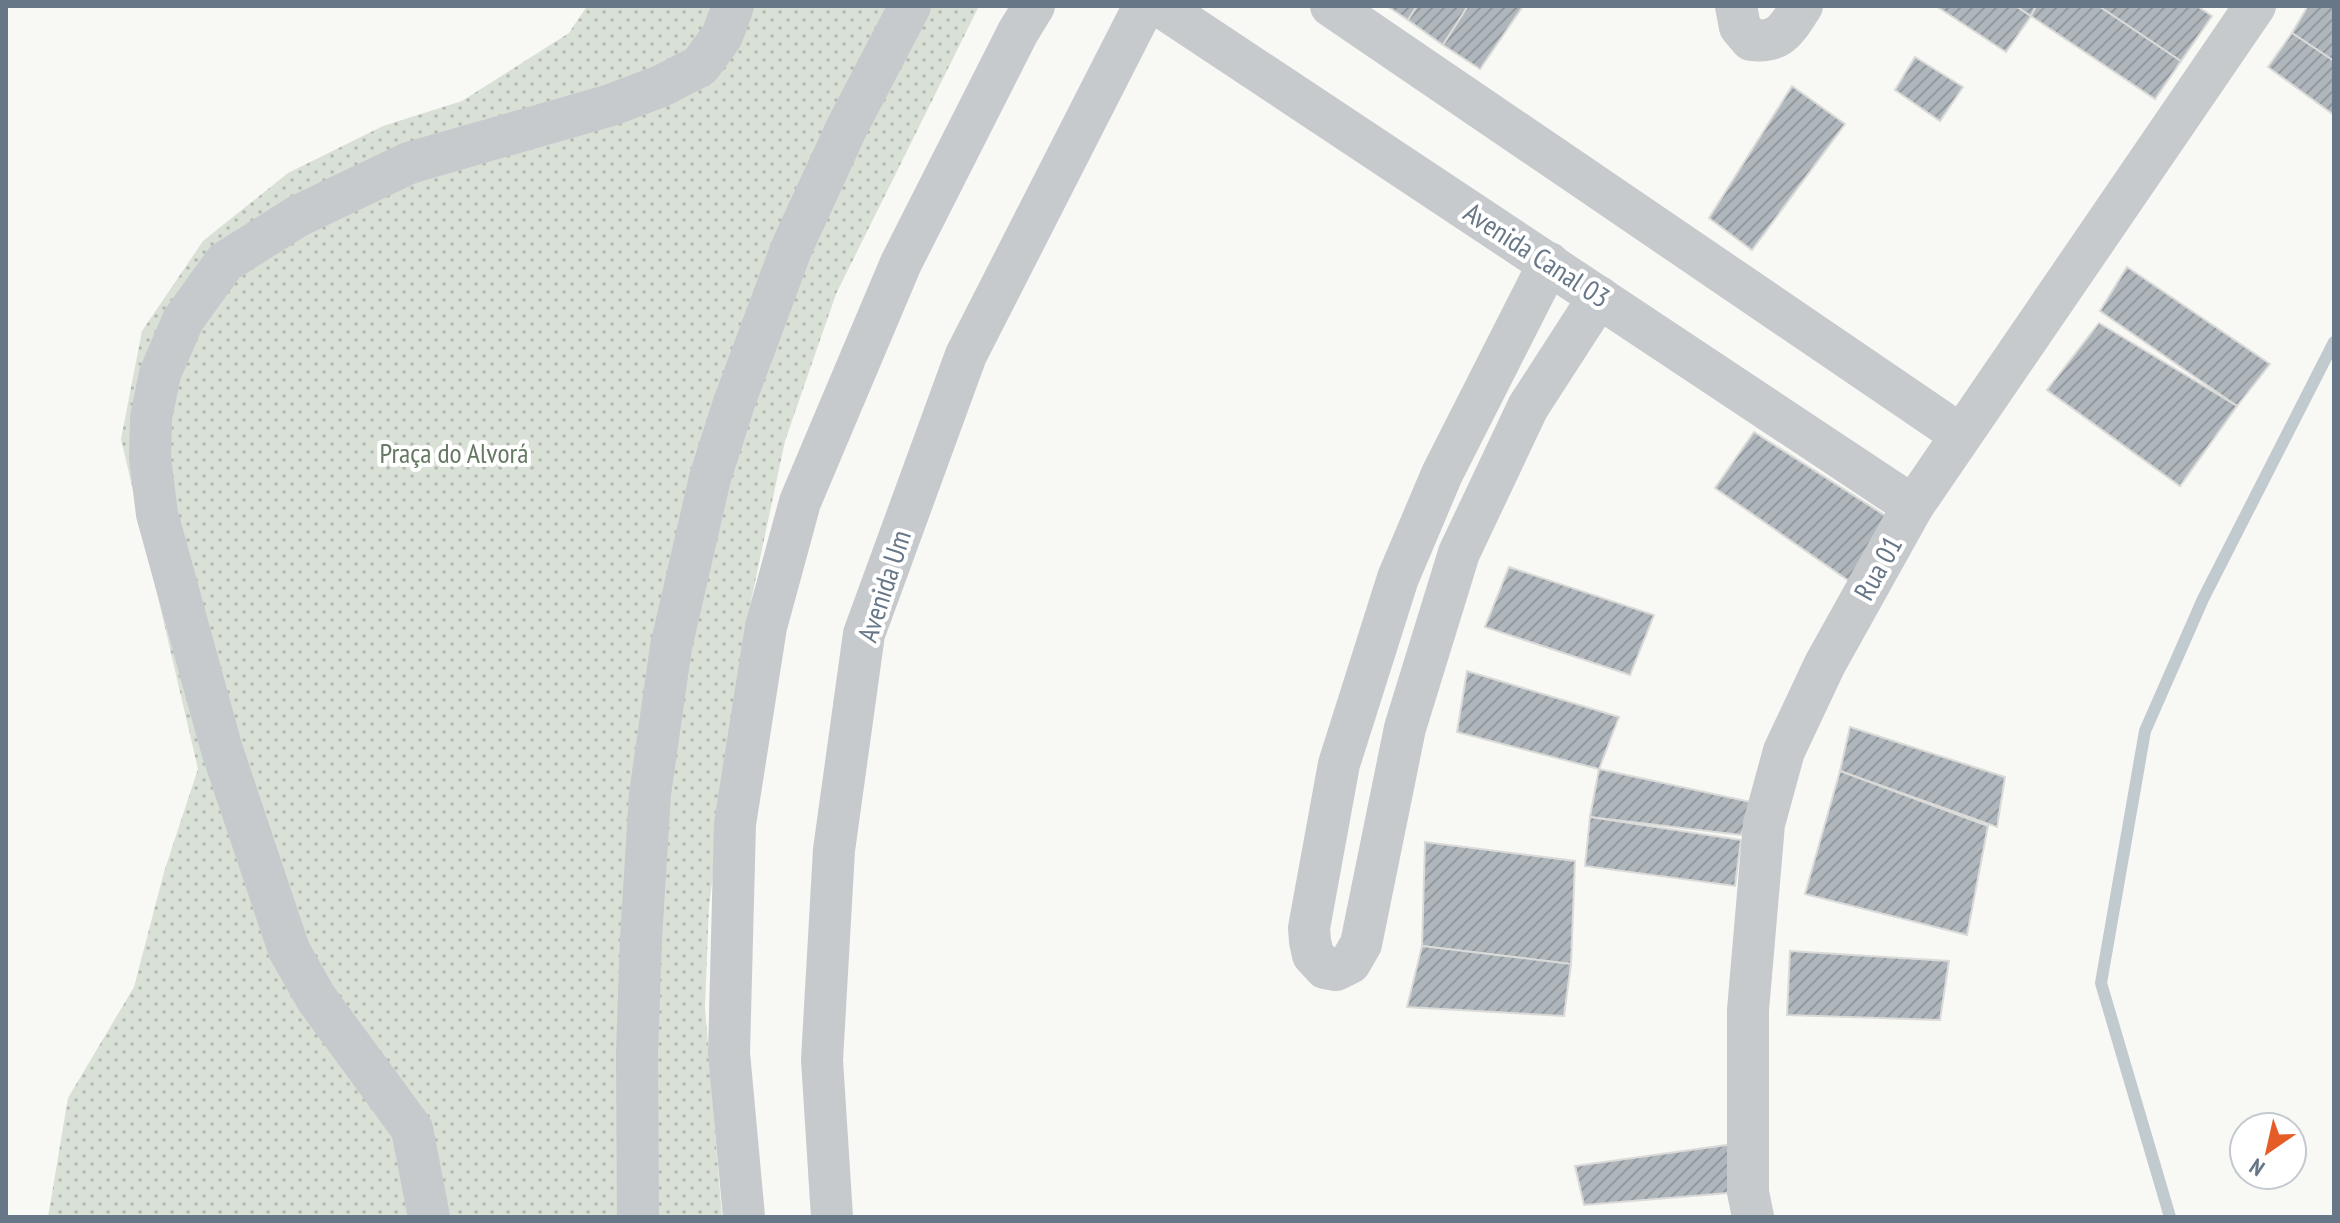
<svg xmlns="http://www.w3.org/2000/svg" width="2340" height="1223" font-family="'PT Sans Narrow',sans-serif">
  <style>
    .park { fill: url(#park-dots) }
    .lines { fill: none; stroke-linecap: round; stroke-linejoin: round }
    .stream { stroke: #c0cacf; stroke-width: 12 }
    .building { fill: url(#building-hatch); stroke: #dadad8; stroke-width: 2 }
    .minor { stroke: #c6cacd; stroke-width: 42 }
    .labels { text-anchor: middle; stroke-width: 8; stroke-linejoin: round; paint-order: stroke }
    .street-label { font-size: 28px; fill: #677787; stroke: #fff }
    .park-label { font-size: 28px; fill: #657962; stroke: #fff }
  </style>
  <defs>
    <pattern id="park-dots" width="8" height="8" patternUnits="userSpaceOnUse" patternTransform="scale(2)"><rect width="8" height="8" fill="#d9e0d6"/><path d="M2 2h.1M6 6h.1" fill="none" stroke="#b4bab3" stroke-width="1.8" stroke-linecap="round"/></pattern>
    <pattern id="building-hatch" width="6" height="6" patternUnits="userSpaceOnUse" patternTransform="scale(2)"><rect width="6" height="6" fill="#afb6bc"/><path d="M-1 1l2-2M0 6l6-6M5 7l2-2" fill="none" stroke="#92999e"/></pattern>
  </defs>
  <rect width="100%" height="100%" fill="#f8f8f5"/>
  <!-- park -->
  <polygon class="park" points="587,6 979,6 836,294 785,441 748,615 709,905 705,1007 722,1217 48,1217 68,1098 134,987 164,872 198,769 121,439 142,331 203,241 288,173 383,126 462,101 569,33"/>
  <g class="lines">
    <!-- stream -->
    <polyline class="stream" points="2170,1217 2101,983 2145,731 2203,599 2334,342"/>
  </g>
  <!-- building -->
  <g class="building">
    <polygon points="1387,6 1417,6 1408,20"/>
    <polygon points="1417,6 1468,6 1443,45 1408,20"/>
    <polygon points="1468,6 1523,6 1480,69 1443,45"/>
    <polygon points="1936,6 2016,6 2031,16 2006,52"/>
    <polygon points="2016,6 2036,6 2031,16"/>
    <polygon points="2036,6 2099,6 2181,61 2155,99 2031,16"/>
    <polygon points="2099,6 2197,6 2212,16 2181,61"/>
    <polygon points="2308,6 2334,6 2334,61 2292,33"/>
    <polygon points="2292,33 2334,61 2334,115 2268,67"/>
    <polygon points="1915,57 1963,87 1940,121 1895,90"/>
    <polygon points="1792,86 1845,124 1752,250 1709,218"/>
    <polygon points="2127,267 2270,364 2237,406 2100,311"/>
    <polygon points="2099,323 2237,406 2180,486 2047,390"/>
    <polygon points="1754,432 1889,518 1852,583 1715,488"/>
    <polygon points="1509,567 1654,615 1630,675 1485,627"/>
    <polygon points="1467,671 1619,717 1599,769 1457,732"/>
    <polygon points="1850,727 2005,777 1997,827 1840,771"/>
    <polygon points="1599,769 1755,803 1741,835 1590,817"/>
    <polygon points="1840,771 1988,826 1967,935 1805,894"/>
    <polygon points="1590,817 1741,840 1735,886 1585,866"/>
    <polygon points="1425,842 1575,861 1571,964 1422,946"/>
    <polygon points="1422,946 1571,964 1564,1016 1407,1007"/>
    <polygon points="1790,951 1949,961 1940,1020 1787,1015"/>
    <polygon points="1741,1143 1740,1192 1584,1205 1575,1166"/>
  </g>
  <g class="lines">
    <!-- minor -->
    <g class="minor">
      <polyline points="1160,6 1913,506"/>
      <polyline points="1331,6 1961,435"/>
      <path d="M1736,6L1740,27L1751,40C1781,44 1787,28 1802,6"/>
      <polyline points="1549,263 1442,474 1398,578 1339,764 1309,928 1310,941 1313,955 1325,968 1336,970 1350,963 1361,944 1405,728 1459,553 1528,407 1599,297"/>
      <polyline points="429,1217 412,1129 316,998 289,950 222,750 157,514 150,458 151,418 160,374 183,320 225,262 298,216 409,163 611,105 661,86 700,66 722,36 733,6"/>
      <polyline points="638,1217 637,1053 641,939 650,794 671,647 710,478 734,403 792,247 847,127 910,6"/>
      <polyline points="744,1217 729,1053 735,824 766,627 800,502 901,263 1018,32 1034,6"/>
      <polyline points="832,1217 822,1060 834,850 864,634 966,355 1144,6"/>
      <polyline points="1753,1217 1748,1192 1748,1010 1764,824 1784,751 1825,664 1913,506 2255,6"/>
    </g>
  </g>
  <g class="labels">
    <!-- street labels -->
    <g class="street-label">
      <text transform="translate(1537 255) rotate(33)" y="10">Avenida Canal 03</text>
      <text transform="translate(1878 568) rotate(-61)" y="10">Rua 01</text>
      <text transform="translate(884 586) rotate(-72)" y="10">Avenida Um</text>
    </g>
    <!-- park labels -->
    <g class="park-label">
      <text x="454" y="463">Praça do Alvorá</text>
    </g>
  </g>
  <!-- border -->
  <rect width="2340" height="1223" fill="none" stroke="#677787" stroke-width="16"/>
  <!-- north arrow -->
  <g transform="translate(2268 1151) rotate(214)"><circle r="38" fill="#ffffff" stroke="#c2c9cf" stroke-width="2"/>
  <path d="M0-6L14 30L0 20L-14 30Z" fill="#e65c27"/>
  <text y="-12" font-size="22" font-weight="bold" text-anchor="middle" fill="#677787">N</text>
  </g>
</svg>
